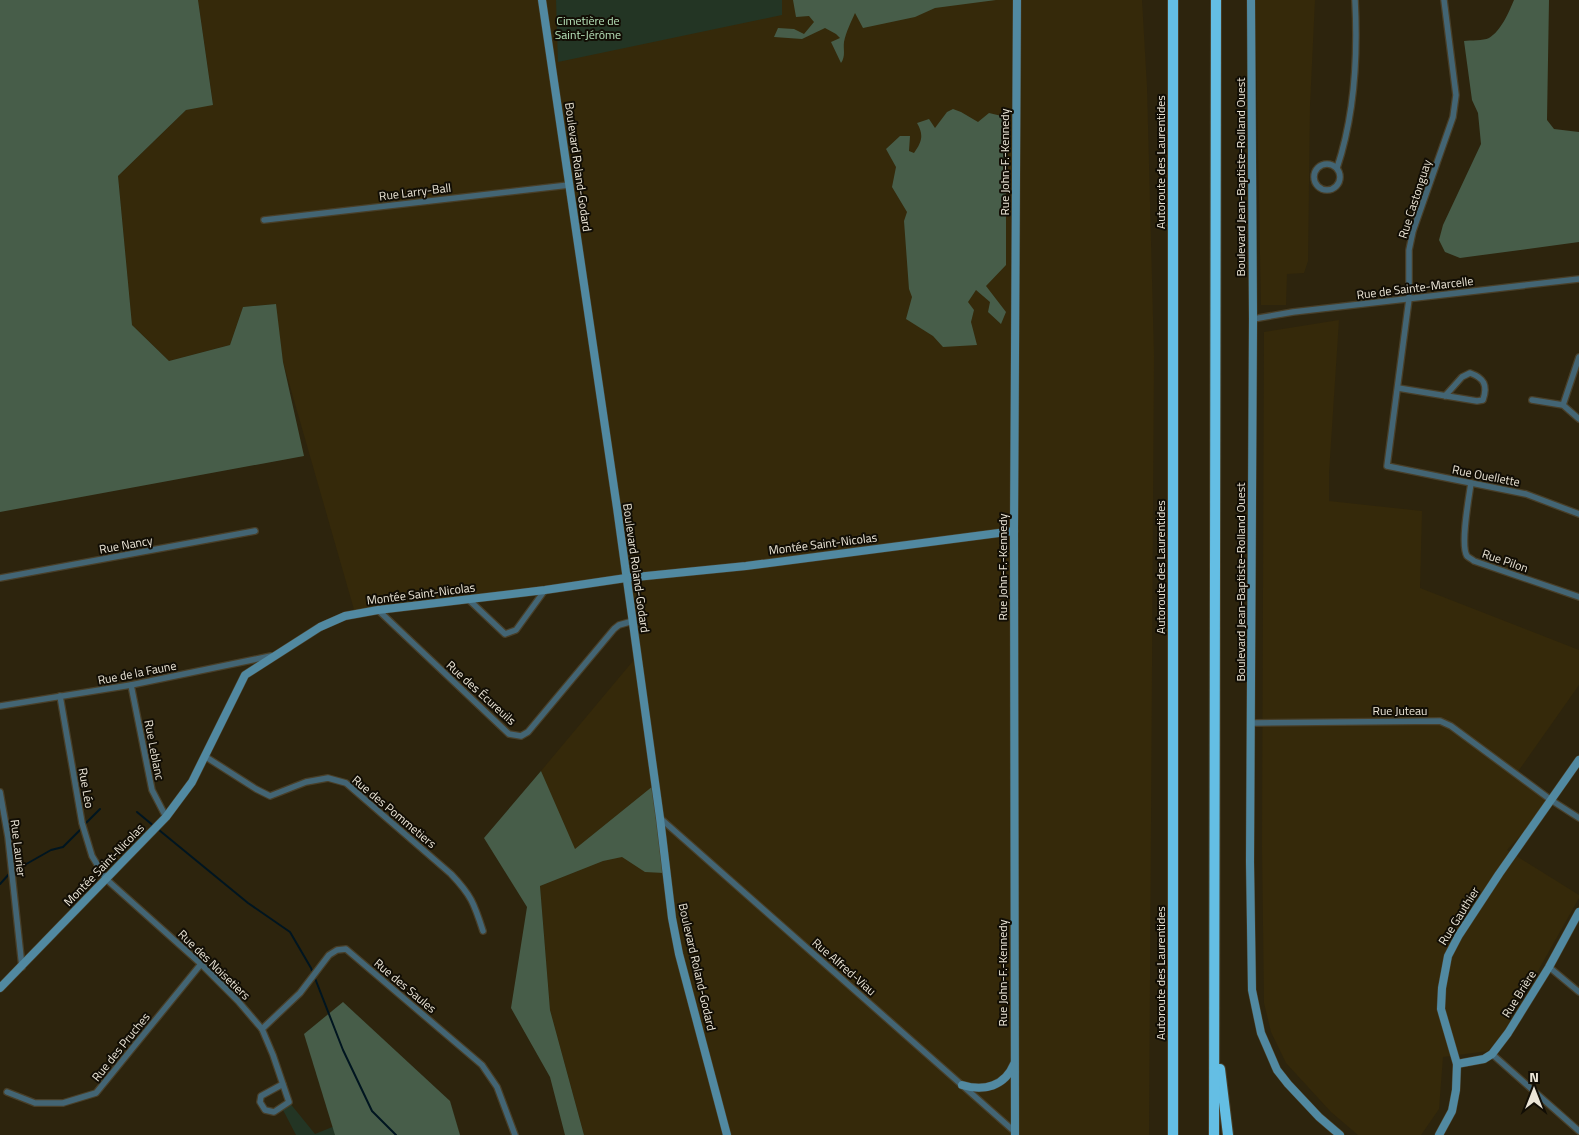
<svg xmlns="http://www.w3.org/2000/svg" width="1579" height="1135" font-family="'Titillium Web',sans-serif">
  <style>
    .built { fill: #35290a }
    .green { fill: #233524 }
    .forest { fill: #475d49 }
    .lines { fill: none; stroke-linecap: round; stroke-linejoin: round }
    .stream { stroke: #001520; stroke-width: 2 }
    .street-casing { stroke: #483f29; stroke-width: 8 }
    .secondary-casing { stroke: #483f29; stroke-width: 9 }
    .highway-casing { stroke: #483f29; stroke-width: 12 }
    .street { stroke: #436574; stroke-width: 5.5 }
    .secondary { stroke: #5189a1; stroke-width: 8 }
    .highway { stroke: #64bee4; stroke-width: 10 }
    .labels { text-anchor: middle; stroke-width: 4; stroke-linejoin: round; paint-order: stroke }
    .park-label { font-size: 12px; fill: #b9e5bc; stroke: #120e05 }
    .street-label { font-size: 12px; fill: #ebe5d7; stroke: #120e05 }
  </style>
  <rect width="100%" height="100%" fill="#2d240d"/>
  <!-- built -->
  <g class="built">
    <polygon points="198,0 1142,0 1147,87 1154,356 1149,1135 584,1135 550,1010 540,886 580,870 541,771 633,661 626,578 355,613 283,362 275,304 243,307 230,345 169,361 132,325 118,176 186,110 213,104"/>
    <polygon points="1255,0 1315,0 1310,106 1308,261 1304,273 1287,274 1286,305 1261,305"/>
    <polygon points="1339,320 1329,473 1329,501 1422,511 1420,588 1579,650 1579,685 1517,773 1555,799 1507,850 1579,895 1579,898 1503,1033 1488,1051 1443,1057 1439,1109 1421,1135 1358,1135 1331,1112 1286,1063 1271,1032 1264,1003 1262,847 1264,332"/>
  </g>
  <!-- green -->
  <g class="green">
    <polygon points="556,0 782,0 782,15 558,62"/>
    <polygon points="289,1102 315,1134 372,1111 396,1135 296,1135 282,1108"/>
  </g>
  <!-- forest -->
  <g class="forest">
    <polygon points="0,0 198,0 213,105 186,110 118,176 132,325 169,361 230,345 243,307 276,304 283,362 304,456 0,512"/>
    <path d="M793,0H996L935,8L915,17L863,28L855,13C851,22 846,32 844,42C843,49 846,56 841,63L831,42L840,38L836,34L825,28L802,39L774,37L778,28L794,29L804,34L814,22L809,16L796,17Z"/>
    <path d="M1514,0H1549L1547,120L1554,129L1579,132V242L1460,258L1445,252L1439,240L1443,225L1481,144L1478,113L1472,100L1464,41C1471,40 1483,41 1489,38C1501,31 1509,12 1514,0Z"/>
    <path d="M953,109L961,112L978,122L989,113L1006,117V265L986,286L1006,312L1001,324L988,312L990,302L976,290L968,302L974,310L971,322L977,345L943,347L933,336L906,319L912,297L909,289L904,221L907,212L892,187L896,167L886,149L900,136H910L909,151L914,153C922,142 924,135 917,123L929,119L935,128L947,112Z"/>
    <polygon points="541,771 575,849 653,786 664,873 645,872 622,857 603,861 540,886 550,1010 584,1135 565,1135 550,1077 511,1008 527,907 484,838"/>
    <polygon points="343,1002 450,1101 460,1135 335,1135 304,1034"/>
  </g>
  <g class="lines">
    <!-- stream -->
    <g class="stream">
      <polyline points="137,812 155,827"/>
      <polyline points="84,825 100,809"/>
      <polyline points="159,830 248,903 290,932 311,968 343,1050 372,1111 396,1135"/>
      <polyline points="14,871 51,850 63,847 81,829"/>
      <polyline points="0,884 10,873"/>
    </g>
    <!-- street casing -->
    <g class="street-casing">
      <g id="street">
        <polyline points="1444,0 1456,95 1453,117 1413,231 1409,250 1409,299 1387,466 1526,494 1579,514"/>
        <circle cx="1327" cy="177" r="13"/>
        <path d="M1337,168C1355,114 1358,57 1355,0"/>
        <polyline points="264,220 569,185"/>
        <polyline points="1253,319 1293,312 1579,279"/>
        <path d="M1398,388L1477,401L1483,400C1488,385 1484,378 1470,373L1462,377L1445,396"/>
        <polyline points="1532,400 1563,405 1579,419"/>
        <polyline points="1563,405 1579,357"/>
        <path d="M1471,483C1469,497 1460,545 1467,556C1469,558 1472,559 1474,561L1579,597"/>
        <polyline points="0,578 255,531"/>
        <polyline points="468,599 505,634 516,630 545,590"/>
        <polyline points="378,610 509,734 521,736 528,732 614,629 619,625 633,621"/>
        <polyline points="131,685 152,790 166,817"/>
        <polyline points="60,696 82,823 92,856 106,879 201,964 238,1001 262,1029 273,1055 289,1102 274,1112 265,1110 260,1102 261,1096 283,1084"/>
        <polyline points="0,706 131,685 271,656"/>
        <polyline points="1252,723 1440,721 1451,726 1551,800 1579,818"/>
        <path d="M206,757L256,789L270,796L306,782L328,778L346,783L451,874C471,895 474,903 483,931"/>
        <polyline points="0,792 8,837 22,967"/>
        <polyline points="660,818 1015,1132"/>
        <polyline points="1549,967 1579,992"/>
        <polyline points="262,1029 300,993 329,955 337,950 346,949 482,1065 497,1087 515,1135"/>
        <polyline points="1492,1054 1579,1131"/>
        <polyline points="7,1092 35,1103 63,1103 96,1093 201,964"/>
      </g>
    </g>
    <!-- secondary casing -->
    <g class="secondary-casing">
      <g id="secondary">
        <polyline points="542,0 617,508 660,818 672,918 679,954 727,1135"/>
        <polyline points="1251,0 1253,319 1250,862 1252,990 1261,1033 1277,1070 1288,1084 1319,1117 1340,1135"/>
        <polyline points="0,988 166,817 192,782 245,675 320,627 345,616 378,610 545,590 626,578 746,566 1014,531"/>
        <polyline points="1457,1064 1484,1059 1492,1054 1508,1033 1549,967 1579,912"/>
        <path d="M962,1085C984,1092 1005,1086 1014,1064"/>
        <polyline points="1015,1135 1014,531 1017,0"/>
        <polyline points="1439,1135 1452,1111 1456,1090 1457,1064 1441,1009 1442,988 1448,956 1459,935 1499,874 1579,760"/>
      </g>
    </g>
    <!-- highway casing -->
    <g class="highway-casing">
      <g id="highway">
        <polyline points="1220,1069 1228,1135"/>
        <polyline points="1173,1135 1173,0"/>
        <polyline points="1214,1135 1216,0"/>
      </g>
    </g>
    <!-- street -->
    <use href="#street" class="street"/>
    <!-- secondary -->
    <use href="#secondary" class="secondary"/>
    <!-- highway -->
    <use href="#highway" class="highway"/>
  </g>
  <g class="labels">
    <!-- park labels -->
    <g class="park-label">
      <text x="588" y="25">Cimetière de<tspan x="588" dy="14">Saint-Jérôme</tspan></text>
    </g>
    <!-- street labels -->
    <g class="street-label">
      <text transform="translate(1005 162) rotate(-90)" y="4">Rue John-F.-Kennedy</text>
      <text transform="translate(1161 162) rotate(-90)" y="4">Autoroute des Laurentides</text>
      <text transform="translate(578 167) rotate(82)" y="4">Boulevard Roland-Godard</text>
      <text transform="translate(1241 177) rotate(-90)" y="4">Boulevard Jean-Baptiste-Rolland Ouest</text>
      <text transform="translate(415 192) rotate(-7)" y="4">Rue Larry-Ball</text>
      <text transform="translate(1415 199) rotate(-72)" y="4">Rue Castonguay</text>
      <text transform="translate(1415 288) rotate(-7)" y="4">Rue de Sainte-Marcelle</text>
      <text transform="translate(1486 476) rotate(11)" y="4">Rue Ouellette</text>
      <text transform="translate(823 544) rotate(-7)" y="4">Montée Saint-Nicolas</text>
      <text transform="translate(126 545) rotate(-10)" y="4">Rue Nancy</text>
      <text transform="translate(1505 561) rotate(19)" y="4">Rue Pilon</text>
      <text transform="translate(1003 567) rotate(-90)" y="4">Rue John-F.-Kennedy</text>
      <text transform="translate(1161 567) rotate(-90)" y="4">Autoroute des Laurentides</text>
      <text transform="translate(636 568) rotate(82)" y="4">Boulevard Roland-Godard</text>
      <text transform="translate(1241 582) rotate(-90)" y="4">Boulevard Jean-Baptiste-Rolland Ouest</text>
      <text transform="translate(421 594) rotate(-7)" y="4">Montée Saint-Nicolas</text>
      <text transform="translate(137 673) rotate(-11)" y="4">Rue de la Faune</text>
      <text transform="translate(481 693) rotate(42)" y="4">Rue des Écureuils</text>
      <text x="1400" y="715">Rue Juteau</text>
      <text transform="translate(154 750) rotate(79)" y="4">Rue Leblanc</text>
      <text transform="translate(86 788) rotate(80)" y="4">Rue Léo</text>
      <text transform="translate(394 812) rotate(40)" y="4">Rue des Pommetiers</text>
      <text transform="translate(18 848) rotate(83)" y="4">Rue Laurier</text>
      <text transform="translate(104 865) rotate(-46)" y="4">Montée Saint-Nicolas</text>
      <text transform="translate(1459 916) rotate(-58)" y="4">Rue Gauthier</text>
      <text transform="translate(214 965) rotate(44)" y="4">Rue des Noisetiers</text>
      <text transform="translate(697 967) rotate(77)" y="4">Boulevard Roland-Godard</text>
      <text transform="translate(844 967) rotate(41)" y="4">Rue Alfred-Viau</text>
      <text transform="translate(1003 973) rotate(-90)" y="4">Rue John-F.-Kennedy</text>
      <text transform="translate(1161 973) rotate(-90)" y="4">Autoroute des Laurentides</text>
      <text transform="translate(405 986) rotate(40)" y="4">Rue des Saules</text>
      <text transform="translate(1519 994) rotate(-58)" y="4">Rue Brière</text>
      <text transform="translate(121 1047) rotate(-51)" y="4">Rue des Pruches</text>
    </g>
  </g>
  <!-- north arrow -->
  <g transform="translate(1534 1090)" stroke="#120e05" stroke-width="4" paint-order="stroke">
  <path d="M0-4L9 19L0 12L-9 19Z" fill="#ebe5d7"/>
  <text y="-8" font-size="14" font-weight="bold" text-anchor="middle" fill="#ebe5d7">N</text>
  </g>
</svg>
